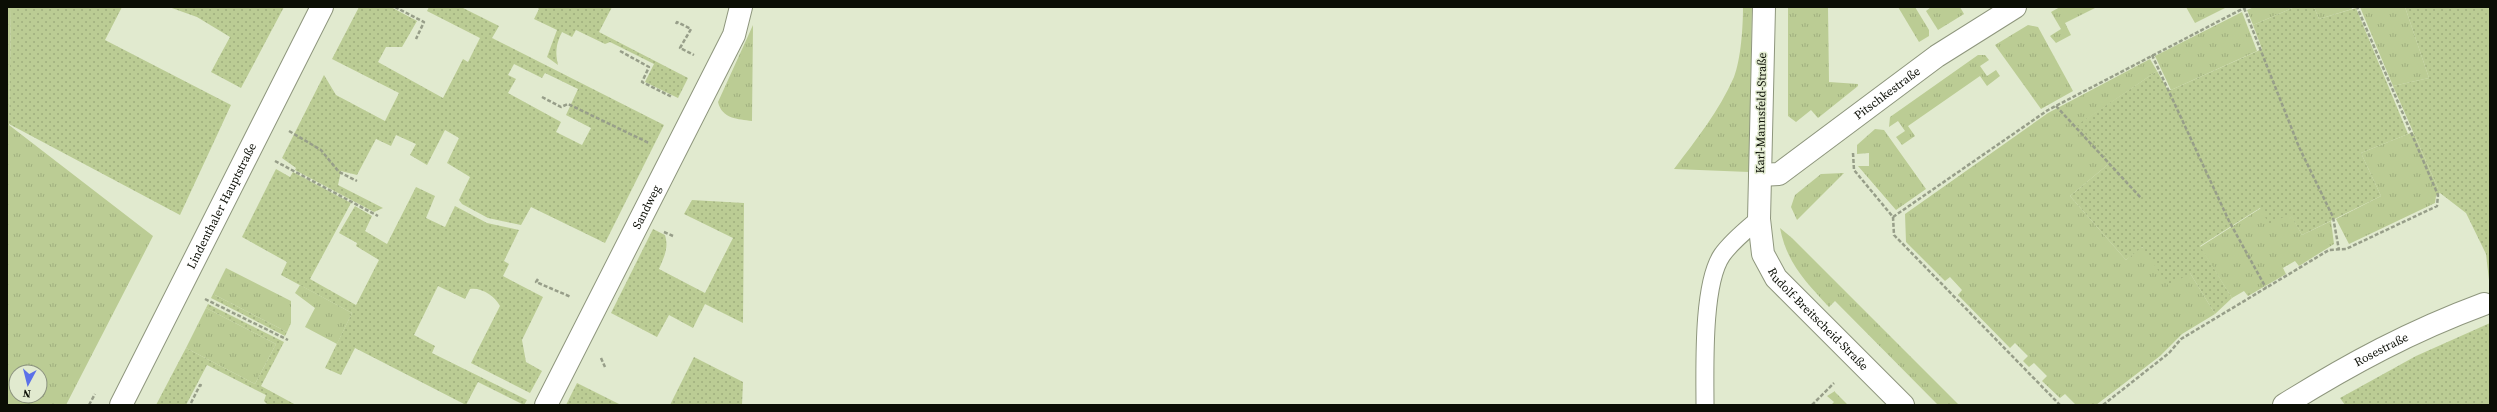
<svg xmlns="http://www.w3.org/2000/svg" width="2497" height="412" font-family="'Source Serif 4',serif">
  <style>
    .grass { fill: url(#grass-tufts); fill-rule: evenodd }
    .garden { fill: url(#garden-dots); fill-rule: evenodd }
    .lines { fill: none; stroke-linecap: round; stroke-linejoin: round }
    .service-casing { stroke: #8e967d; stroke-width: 19 }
    .minor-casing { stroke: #8e967d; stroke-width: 24 }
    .tertiary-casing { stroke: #8e967d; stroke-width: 24 }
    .path { stroke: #979e89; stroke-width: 2.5; stroke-dasharray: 4 2; stroke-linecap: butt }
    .service { stroke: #fff; stroke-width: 17 }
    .minor { stroke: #fff; stroke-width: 22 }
    .tertiary { stroke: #fff; stroke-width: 22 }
    .labels { text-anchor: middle; stroke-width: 3; stroke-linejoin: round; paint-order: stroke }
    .street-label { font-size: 12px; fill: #0b0e05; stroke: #e1eacf }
  </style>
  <defs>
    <pattern id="grass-tufts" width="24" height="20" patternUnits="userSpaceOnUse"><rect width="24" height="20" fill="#bbcc94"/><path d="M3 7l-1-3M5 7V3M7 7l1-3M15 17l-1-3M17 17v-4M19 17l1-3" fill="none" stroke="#9fae7e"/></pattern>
    <pattern id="garden-dots" width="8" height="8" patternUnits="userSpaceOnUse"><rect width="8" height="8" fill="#bbcc94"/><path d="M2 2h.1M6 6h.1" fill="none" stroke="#9fae7e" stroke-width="1.8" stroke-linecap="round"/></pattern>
  </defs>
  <rect width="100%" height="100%" fill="#e1eacf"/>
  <!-- grass -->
  <g class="grass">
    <path d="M7,7H11L9,125L153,236L66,405H7ZM16,372H40V396H16Z"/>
    <path d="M1743,7H1752L1749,172L1674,169C1696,140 1719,111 1734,77C1741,59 1743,27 1743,7Z"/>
    <polygon points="1788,7 1828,7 1829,82 1858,84 1858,86 1818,118 1811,110 1796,122 1788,116"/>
    <polygon points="1898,7 1915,7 1929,30 1929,36 1919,42"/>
    <polygon points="1931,7 1960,7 1964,14 1938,30 1926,11"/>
    <polygon points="2060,7 2097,7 2065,23 2071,35 2056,43 2050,36 2061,29 2051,12"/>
    <polygon points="2186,7 2227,7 2195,23"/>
    <polygon points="2254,7 2295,7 2253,25 2247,10"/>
    <polygon points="2314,7 2351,7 2352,9 2319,19"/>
    <polygon points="2360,7 2405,7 2429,78 2393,86"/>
    <polygon points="2242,12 2257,51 2171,90 2155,56"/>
    <path d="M753,25L752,121C738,119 722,119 718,102Z"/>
    <polygon points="2028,25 2038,27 2073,91 2041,109 1995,45"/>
    <polygon points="1978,55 1985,55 1989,60 1980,66 1987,76 1996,70 2000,76 1987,86 1980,76 1908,126 1915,136 1902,145 1896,137 1905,131 1898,121 1889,127 1890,117"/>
    <polygon points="2150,59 2157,71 2078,125 2111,162 2070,196 2126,260 2141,247 2190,273 2215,314 2182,334 2160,356 2096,405 2076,405 2065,394 2060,398 2042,381 2047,376 2034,363 2029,367 2023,361 2028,356 2015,343 2010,348 1958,295 1962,290 1950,277 1945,281 1906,242 1905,214 2048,113"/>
    <polygon points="1875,129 1884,130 1926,189 1896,210 1858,166 1869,166 1869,153 1857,154 1857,145"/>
    <polygon points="2413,132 2440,193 2436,196 2435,203 2349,244 2336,219 2381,196 2361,153"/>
    <polygon points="1844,173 1797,220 1791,207 1795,195 1821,174"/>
    <polygon points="2261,208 2290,213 2302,235 2331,221 2334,244 2299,266 2295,261 2283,268 2286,274 2248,296 2244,291 2232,298 2200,247"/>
    <path d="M1780,228L1792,238L1959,405H1938L1835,301L1829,307C1805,281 1787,263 1780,228Z"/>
    <polygon points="226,268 291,301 291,323 287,332 213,294"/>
    <polygon points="300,285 352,313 337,344 305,327 315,308 295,293"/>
    <polygon points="206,308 276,344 255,384 186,348"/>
    <polygon points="1835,391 1835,392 1848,405 1831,405 1834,402 1827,396"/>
  </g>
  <!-- garden -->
  <g class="garden">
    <polygon points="11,7 122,7 105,40 231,105 180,215 9,124"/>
    <polygon points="169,7 284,7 241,88 211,72 230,37 197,17"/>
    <path d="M359,7H391L417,21L402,47H386L378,62L443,98L463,59L468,62L480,38L427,11L429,7H461L499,26L492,38L664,125L605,243L531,207L521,225L488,218L462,204L459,200L470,177L447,163L459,138L445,130L427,165L410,155L416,144L396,135L391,146L376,139L357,175L341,171L338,185L383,208L374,212L295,170L296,168L282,158L324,75L336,95L385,121L399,93L332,59ZM514,64L542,78L545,73L578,89L566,115L591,128L582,145L556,132L561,122L508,93L516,79L508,75Z"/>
    <path d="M537,7H612L599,32L688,78L678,98L645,82L654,64L610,42L605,44L576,30L572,37L562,32C556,44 555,52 558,65L547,57L557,30L534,19L539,9Z"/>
    <polygon points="2295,7 2314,7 2319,19 2356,8 2408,134 2361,153 2381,196 2302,235 2290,214 2269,224 2260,208 2200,246 2232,298 2215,314 2190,273 2169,286 2142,247 2126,260 2070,196 2111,162 2077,125 2157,71 2168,90 2171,90 2262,49 2253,25"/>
    <polygon points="2405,7 2490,7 2490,289 2486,254 2466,213 2440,193 2393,86 2429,78"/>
    <path d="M276,169L290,177L293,172L351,203L310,279L356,305L379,260L356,246L357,243L339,233L355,206L372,216L365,231L387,244L416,187L435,196L426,218L445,227L455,206L487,223L519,230L504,261L509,264L503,276L543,297L522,340L526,362L542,371L530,393L471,363L500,306C495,296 481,287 470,289L465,299L438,286L414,335L435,346L432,353L527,400L524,405L478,382L466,405L355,348L341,375L325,368L352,313L281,275L287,262L242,237Z"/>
    <path d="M692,200L744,203L743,323L705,304L693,328L669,315L657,337L611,313L653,229L665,235C669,248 664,257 659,269L705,293L733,238L684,214Z"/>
    <polygon points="213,294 287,332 285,336 211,298"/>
    <polygon points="208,304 284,342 261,386 296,405 268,405 264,401 266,395 207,365 186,405 156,405 186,348 255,384 276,344 206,308"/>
    <polygon points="2490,323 2490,405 2345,405 2340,398 2416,356"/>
    <polygon points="694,357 743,382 742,405 670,405"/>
    <polygon points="577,383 621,405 566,405"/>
  </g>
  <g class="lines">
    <!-- service casing -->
    <g class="service-casing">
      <path id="service" d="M1705,405C1705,369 1702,284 1722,255C1732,241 1746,230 1759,219"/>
    </g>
    <!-- minor casing -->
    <g class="minor-casing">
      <g id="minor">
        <path id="s1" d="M1764,7L1759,219L1763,254L1776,278L1903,405"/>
        <path id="s2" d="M1760,175L1779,174L1937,56L2015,7"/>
        <path id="s3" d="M546,405L734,35L741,7"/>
        <path id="s4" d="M2284,405C2350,364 2411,331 2484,304"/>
      </g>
    </g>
    <!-- tertiary casing -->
    <g class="tertiary-casing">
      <g id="tertiary">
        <path id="s5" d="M121,405L322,7"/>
      </g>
    </g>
    <!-- path -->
    <g class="path">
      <polyline points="395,7 424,22 416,39"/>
      <polyline points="2244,8 2299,147 2333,217 2339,250"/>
      <polyline points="676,24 677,22 691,29 680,48 694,55"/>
      <polyline points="620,51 649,67 642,82 672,97"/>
      <polyline points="2152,55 2229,221 2266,288"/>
      <polyline points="542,97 561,107 568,104 649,143"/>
      <polyline points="2056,106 2141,198"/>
      <polyline points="289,131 321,150 339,172 357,181"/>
      <polyline points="1853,153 1854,170 1893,217 1894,235 2060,405"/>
      <polyline points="275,161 378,216"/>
      <polyline points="1893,217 2048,110 2246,7"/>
      <polyline points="664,232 673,236"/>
      <polyline points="538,279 536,282 571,297"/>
      <polyline points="205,299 288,340"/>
      <polyline points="601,358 605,367"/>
      <polyline points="191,403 200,385 203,386"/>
      <polyline points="89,405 95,394"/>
      <polyline points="1812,405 1834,383"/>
      <polyline points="2103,405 2169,353 2181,339 2329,250 2346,249 2437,206 2438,195 2357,7"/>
    </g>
    <!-- service -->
    <use href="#service" class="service"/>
    <!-- minor -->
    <use href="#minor" class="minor"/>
    <!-- tertiary -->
    <use href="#tertiary" class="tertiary"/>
  </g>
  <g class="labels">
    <!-- street labels -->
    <g class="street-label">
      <text dy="4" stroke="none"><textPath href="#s2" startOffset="154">Pitschkestraße</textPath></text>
      <text transform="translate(1761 113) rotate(-89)" y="4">Karl-Mannsfeld-Straße</text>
      <text dy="4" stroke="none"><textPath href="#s5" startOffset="223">Lindenthaler Hauptstraße</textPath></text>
      <text dy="4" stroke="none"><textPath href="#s3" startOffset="222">Sandweg</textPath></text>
      <text dy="4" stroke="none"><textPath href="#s1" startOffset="333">Rudolf-Breitscheid-Straße</textPath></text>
      <text dy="4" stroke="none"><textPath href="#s4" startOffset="112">Rosestraße</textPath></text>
    </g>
  </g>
  <!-- border -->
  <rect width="2497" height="412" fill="none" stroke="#0b0e05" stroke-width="16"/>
  <!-- north arrow -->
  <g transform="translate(28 384) rotate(187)"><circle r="19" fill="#e1eacf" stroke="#8b927e"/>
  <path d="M0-3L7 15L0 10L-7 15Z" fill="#5b71e8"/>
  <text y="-6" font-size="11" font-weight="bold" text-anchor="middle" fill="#0b0e05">N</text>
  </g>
</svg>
